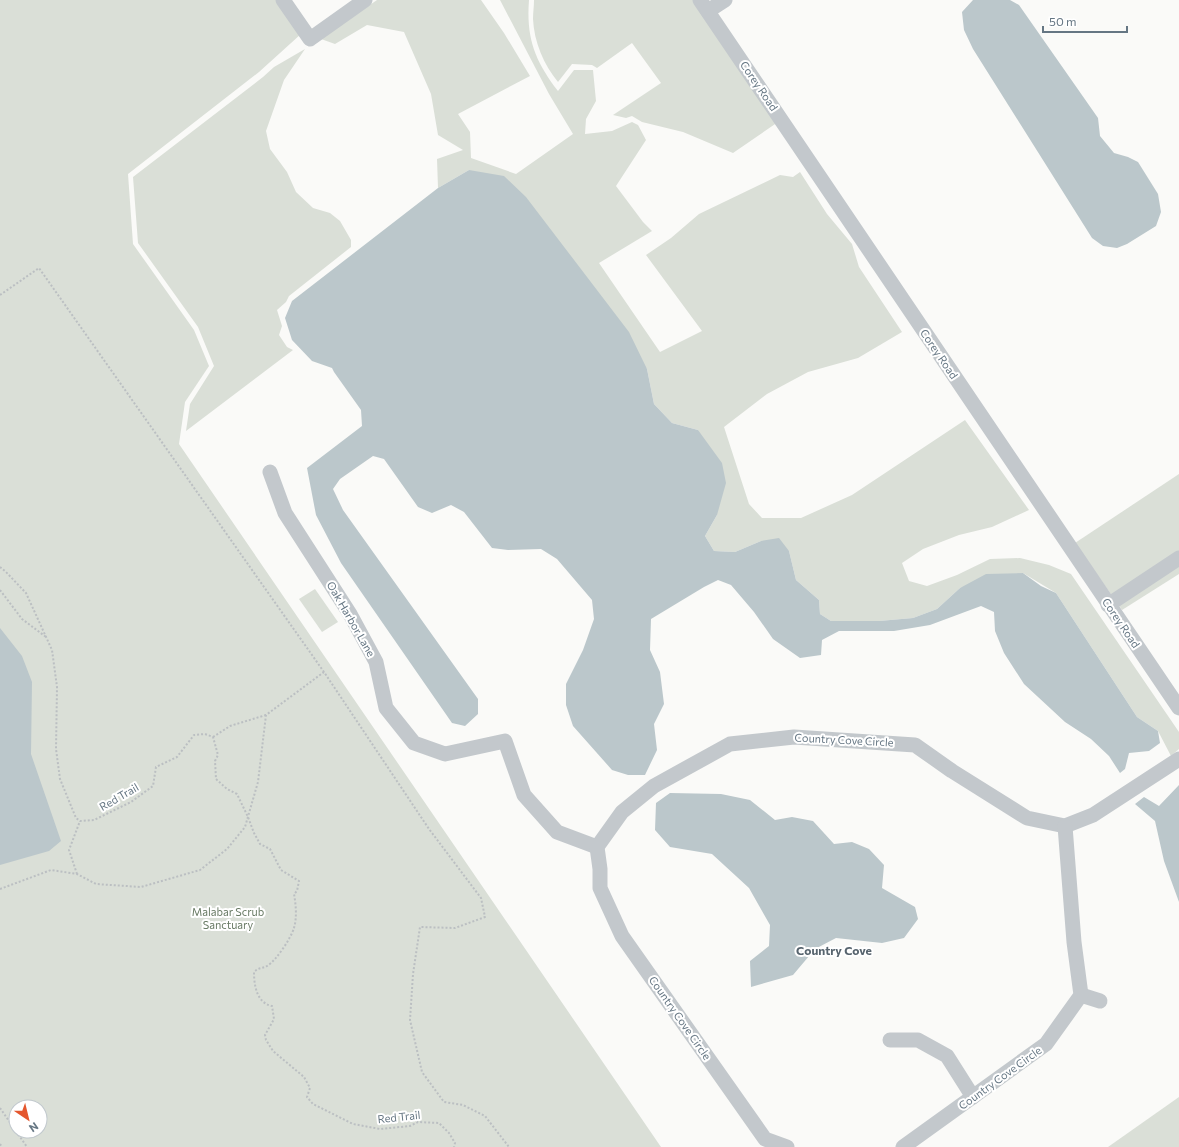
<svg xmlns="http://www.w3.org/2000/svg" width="1179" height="1147" font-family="Commissioner,sans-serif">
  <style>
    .green { fill: #dadfd7; fill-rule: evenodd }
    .water { fill: #bbc7cb }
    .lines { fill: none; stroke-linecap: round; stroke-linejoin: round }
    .path { stroke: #bbbfc2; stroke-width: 2; stroke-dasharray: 2 2; stroke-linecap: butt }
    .minor { stroke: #c3c8cc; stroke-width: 15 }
    .labels { text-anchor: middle; stroke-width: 4; stroke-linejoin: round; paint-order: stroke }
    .street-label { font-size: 11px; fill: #657683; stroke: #fff }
    .park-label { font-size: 11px; fill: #687a64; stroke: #fff }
    .neighbourhood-label { font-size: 12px; font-weight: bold; fill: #57646e; stroke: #fff }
  </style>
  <rect width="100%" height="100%" fill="#fafaf8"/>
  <!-- green -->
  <g class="green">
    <path d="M0,0H278L301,34L259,72L128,174L133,244L194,330L209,366L185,402L179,444L661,1147H0ZM16,1107H40V1131H16Z"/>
    <path d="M377,0H481L504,33L530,76L458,114L470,132L471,158L516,174L573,134L549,94L500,0H529C526,38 535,61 558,91L574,70H593L596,101L586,119L585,134L612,131L632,122L638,125L646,140L616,186L643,222L652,231L599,263L660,352L702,331L646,255L671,238L699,214L780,175L793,177L800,172L827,214L852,244L859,267L902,332L858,358L808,372L767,394L724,427L749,504L762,518H801L852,495L965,420L1029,510L992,527L959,535L923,549L902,563L909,581L927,586L957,575L990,559L1020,558L1049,565L1071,574L1179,732V749L1171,756L1158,731L1137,717L1056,593L1023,573L960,588L937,609L913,618L879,621H831L820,614L819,600L796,580L789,551L761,541L735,552L714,551L705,536L717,515L698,430L672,423L654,404L647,369L469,170L438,188L437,159L463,150L438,135L431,94L404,32L367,25L335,44L321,39Z"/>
    <path d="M534,0H698L781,120L733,153L683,132L642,122L632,116L626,118L613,115L661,83L632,43L597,68L592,65L572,64L558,82C544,65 534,42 533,19C533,13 534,6 534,0Z"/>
    <polygon points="305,49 284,80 266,131 270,149 287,172 296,192 313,208 330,213 340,221 351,240 351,247 289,296 286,302 277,310 282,326 279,335 287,347 293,350 186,431 190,404 214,366 198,327 138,243 133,177 263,77 274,67"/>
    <polygon points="1179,474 1179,574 1122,610 1075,543"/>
    <polygon points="315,589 338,622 322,632 299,599"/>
    <polygon points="1179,1097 1179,1147 1108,1147"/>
  </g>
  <!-- water -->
  <g class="water">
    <polygon points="973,0 1010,0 1019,5 1098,118 1100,136 1114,153 1128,157 1138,162 1158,194 1161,212 1156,226 1127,244 1117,248 1103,246 1092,238 973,49 964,30 962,12"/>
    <polygon points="469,170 504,176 526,197 629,332 647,369 654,404 672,423 698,430 722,463 726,483 717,515 705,536 714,551 735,552 761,541 779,538 789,551 796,580 819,600 820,614 831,621 879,621 913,618 937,609 960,588 986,574 1023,573 1041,586 1056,593 1137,717 1158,731 1160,743 1149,751 1129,753 1125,769 1120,773 1109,756 1091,739 1065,722 1024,684 1004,653 995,631 994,612 981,606 930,625 894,631 839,631 822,640 821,655 800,658 773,639 754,612 731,585 718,580 704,587 651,619 650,650 660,672 664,704 654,724 657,750 645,775 628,775 612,770 573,726 566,705 566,684 583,650 594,619 592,600 557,559 541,549 508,550 492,548 464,512 451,505 432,513 418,507 384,459 373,456 340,479 333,489 343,510 478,699 478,714 465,726 452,723 341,563 316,515 307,468 362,426 361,410 334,372 332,368 312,361 292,340 285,318 292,301 438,188"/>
    <polygon points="0,628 22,656 32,682 31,754 61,841 49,851 0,865"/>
    <polygon points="1179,785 1179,902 1164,861 1155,821 1135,804 1144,797 1159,806"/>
    <polygon points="670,793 721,794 750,800 775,820 792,817 813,821 834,844 852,842 869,849 884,865 882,888 915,907 918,919 904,938 882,943 836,938 815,949 793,975 751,987 750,961 769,946 770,925 749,888 712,854 670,847 655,830 656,803"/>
  </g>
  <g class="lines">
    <!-- path -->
    <g class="path">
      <polyline points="0,295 39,268 324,672 429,829 481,898 485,917 455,928 420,927 413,974 410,1020 422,1072 444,1102 463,1105 485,1116 509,1147"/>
      <path d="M0,567L6,572L26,593L52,650L57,687L56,749L60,779L76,818L80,821L94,820L131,802L153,786L156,767L177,757L194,735L205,734L213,737L218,755L215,761L216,779L227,789L237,794L248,817L254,833L260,844L270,849L281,870L299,881L297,891L294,894C296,905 297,918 294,928C291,938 276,961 267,966C262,969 259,967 254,972C254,986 257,1003 272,1006L274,1019L265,1035L266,1040L273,1051L304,1077L310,1088L307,1097L313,1104L353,1124L380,1129L410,1126L418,1122L439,1123L449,1133L455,1143L454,1147"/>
      <polyline points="0,590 22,619 46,637"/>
      <polyline points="213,737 230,726 266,715"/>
      <polyline points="77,874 69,850 80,821"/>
      <polyline points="0,889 51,870 77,874 96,884 141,887 200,870 227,849 245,827 258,782 266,715 324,672"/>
      <polyline points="0,1108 27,1147"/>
      <polyline points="0,1144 2,1147"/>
    </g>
    <!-- minor -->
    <g class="minor">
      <polyline points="283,0 310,39 365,0"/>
      <polyline points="700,0 1179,708"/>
      <polyline points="708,11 725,0"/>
      <polyline points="270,472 285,513 350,614 376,662 386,708 414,743 445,754 505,741 524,795 557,832 597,847"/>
      <polyline points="1108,605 1179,558"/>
      <polyline points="1081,995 1100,1001"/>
      <polyline points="890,1040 918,1040 947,1056 973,1097"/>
      <polyline points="787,1147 765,1139 622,936 600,888 600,869 597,847 622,812 654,786 730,744 794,737 915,745 952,771 1027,818 1065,826 1093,815 1179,759"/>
      <polyline points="903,1147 1046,1044 1081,995 1074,942 1065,826"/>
    </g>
  </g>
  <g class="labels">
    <!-- street labels -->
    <g class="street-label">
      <text transform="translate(759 86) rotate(56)" y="4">Corey Road</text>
      <text transform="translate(939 354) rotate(56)" y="4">Corey Road</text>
      <text transform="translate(351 619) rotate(60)" y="4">Oak Harbor Lane</text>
      <text transform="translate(1121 623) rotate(56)" y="4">Corey Road</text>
      <text transform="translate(844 740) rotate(3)" y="4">Country Cove Circle</text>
      <text transform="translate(119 797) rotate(-30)" y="4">Red Trail</text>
      <text transform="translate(680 1018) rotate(55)" y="4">Country Cove Circle</text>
      <text transform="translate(1000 1078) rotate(-36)" y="4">Country Cove Circle</text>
      <text transform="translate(399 1117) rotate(-6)" y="4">Red Trail</text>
    </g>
    <!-- park labels -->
    <g class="park-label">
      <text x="228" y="916">Malabar Scrub<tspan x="228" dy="13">Sanctuary</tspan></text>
    </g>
    <!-- neighbourhood labels -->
    <g class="neighbourhood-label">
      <text x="834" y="955">Country Cove</text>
    </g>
  </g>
  <!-- north arrow -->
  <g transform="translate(28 1119) rotate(145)"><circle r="19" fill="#ffffff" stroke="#c1c8cd"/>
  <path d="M0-3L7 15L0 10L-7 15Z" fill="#e4572e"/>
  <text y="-6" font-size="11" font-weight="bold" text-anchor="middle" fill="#657683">N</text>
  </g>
  <!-- scale -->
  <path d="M1043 26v6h84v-6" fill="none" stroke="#657683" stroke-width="2"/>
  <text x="1049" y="26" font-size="12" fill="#657683" stroke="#ffffff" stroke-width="3" paint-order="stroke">50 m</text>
</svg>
